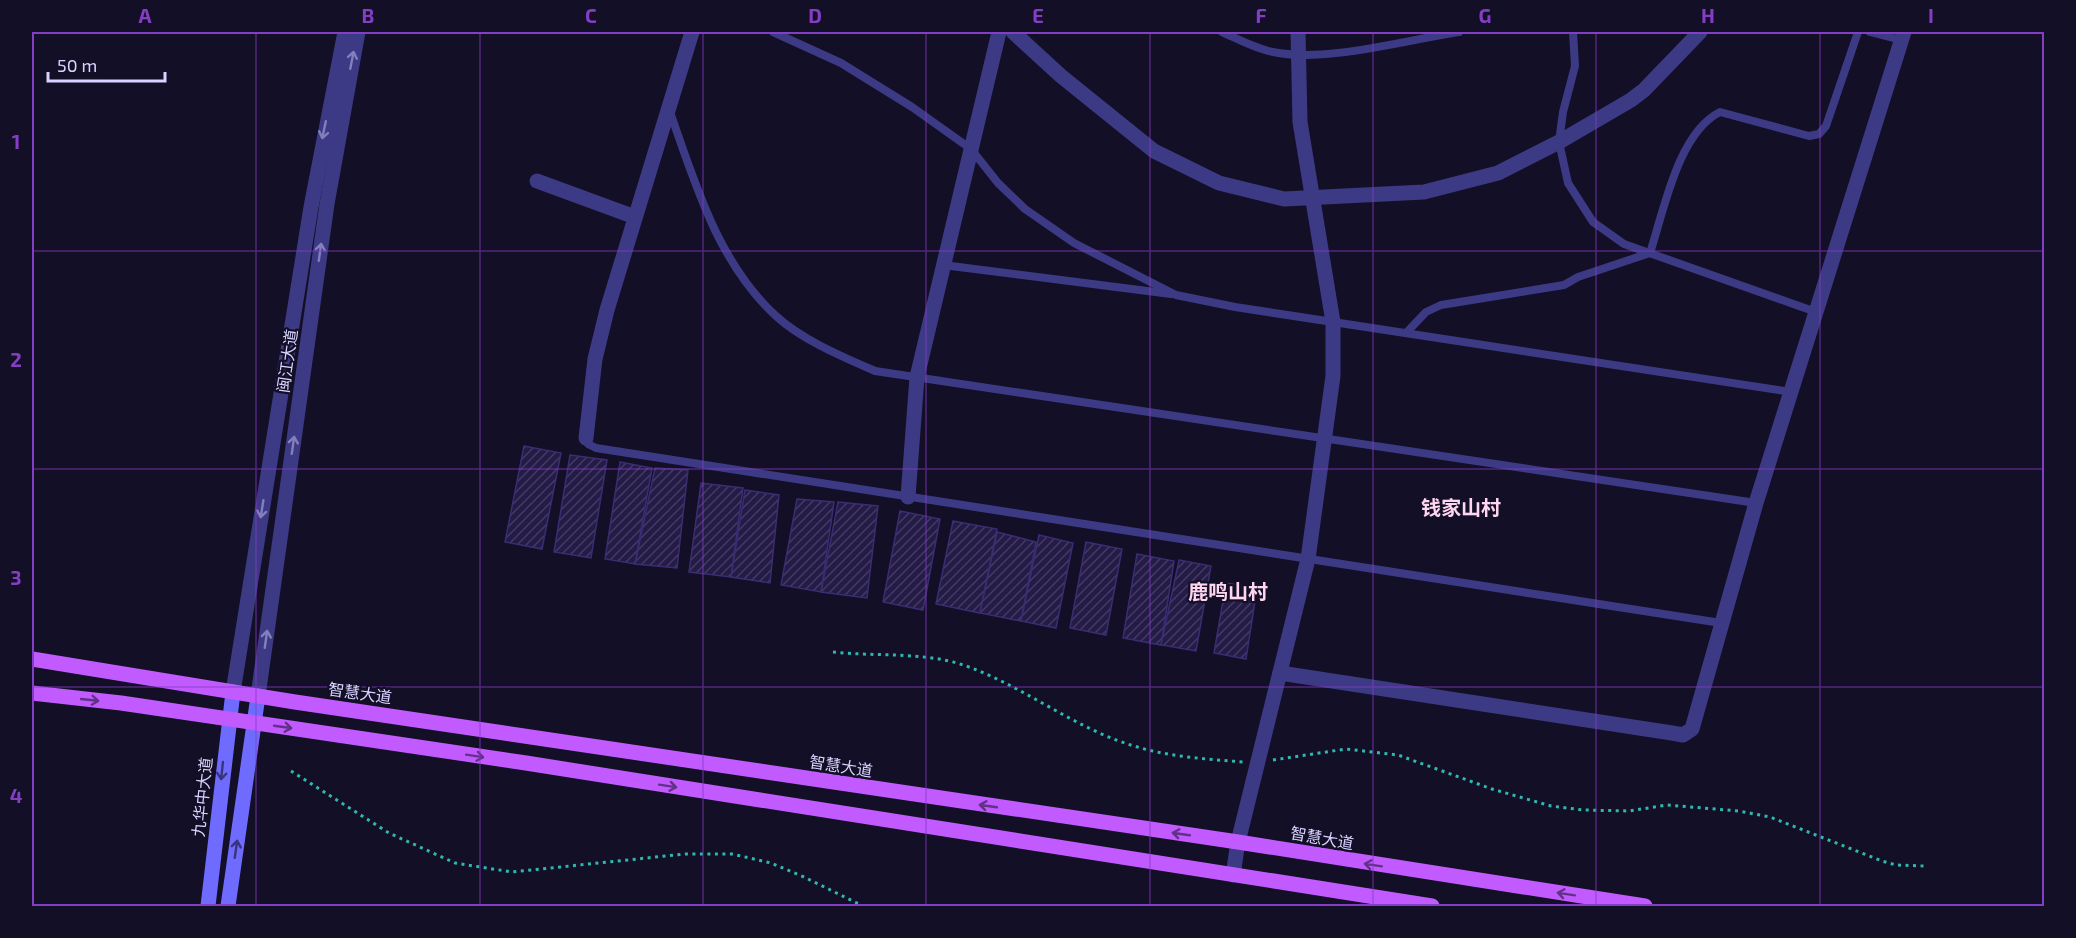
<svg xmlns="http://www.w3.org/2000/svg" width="2076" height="938" font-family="'Exo 2','Noto Sans SC',sans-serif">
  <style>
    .building { fill: url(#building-hatch); stroke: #3b2d73; stroke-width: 1.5 }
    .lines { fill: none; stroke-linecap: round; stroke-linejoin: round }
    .path { stroke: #2fb8b0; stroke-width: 3; stroke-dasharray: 3 4.5; stroke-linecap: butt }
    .service { stroke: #3d3a85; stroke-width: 8 }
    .minor { stroke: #3d3a85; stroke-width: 15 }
    .tertiary { stroke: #3d3a85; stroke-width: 15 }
    .secondary { stroke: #6f6bff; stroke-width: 15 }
    .primary { stroke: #c25bff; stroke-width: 15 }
    .oneway { stroke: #837fbc }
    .oneway2 { stroke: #623188 }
    .oneway3 { stroke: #38347d }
    .grid { fill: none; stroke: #843dc5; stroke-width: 1.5; stroke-opacity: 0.55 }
    .labels { text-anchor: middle; stroke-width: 4.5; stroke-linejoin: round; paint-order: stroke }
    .street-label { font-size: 16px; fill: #d9d4ff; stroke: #130f26 }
    .quarter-label { font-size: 20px; font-weight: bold; fill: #ffd6f0; stroke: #130f26 }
    .neatline { fill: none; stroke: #843dc5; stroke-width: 2 }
    .grid-label { font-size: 20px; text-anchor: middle; font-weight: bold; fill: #843dc5 }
  </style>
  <defs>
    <pattern id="building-hatch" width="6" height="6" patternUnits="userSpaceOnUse" patternTransform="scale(1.5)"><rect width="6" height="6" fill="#241b47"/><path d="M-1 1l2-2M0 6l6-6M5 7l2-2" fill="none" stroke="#433b63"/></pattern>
  </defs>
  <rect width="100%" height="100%" fill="#130f26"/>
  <!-- building -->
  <g class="building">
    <polygon points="524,446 561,453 542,549 505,542"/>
    <polygon points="570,455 607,460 591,558 554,552"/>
    <polygon points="620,462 652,468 635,564 605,559"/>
    <polygon points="655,468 688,470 677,568 635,564"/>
    <polygon points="701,483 743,488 731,577 689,572"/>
    <polygon points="745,490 779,495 770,583 731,577"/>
    <polygon points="797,499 834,502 821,592 781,585"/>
    <polygon points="838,502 878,506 867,598 821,592"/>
    <polygon points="900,511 940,519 923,610 883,602"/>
    <polygon points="953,521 997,529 980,613 936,604"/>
    <polygon points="997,532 1036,542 1021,621 980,613"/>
    <polygon points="1039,535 1073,543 1056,628 1021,621"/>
    <polygon points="1086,542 1122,549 1106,635 1070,628"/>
    <polygon points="1137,554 1174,561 1161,645 1123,638"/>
    <polygon points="1179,560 1211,566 1196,651 1161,645"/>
    <polygon points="1226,583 1257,588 1246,659 1214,653"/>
  </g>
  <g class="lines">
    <!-- path -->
    <g class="path">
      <path d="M833,652C878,657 927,651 969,667C1026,688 1076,729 1134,746C1169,757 1206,759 1243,762"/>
      <polyline points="1273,760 1346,749 1398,755 1492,789 1551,806 1583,810 1629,811 1667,805 1739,811 1770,817 1882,861 1896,865 1924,866"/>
      <polyline points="291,771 389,833 455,863 512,872 685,854 732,854 771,863 804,877 863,906"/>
    </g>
    <!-- service -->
    <g class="service">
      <polyline points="773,32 841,63 912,107 971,149 998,183 1025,209 1074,243 1176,295 1235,307 1791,392"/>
      <path d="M1222,32C1238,39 1256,49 1273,52C1325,63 1406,40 1459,32"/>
      <polyline points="1573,32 1575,66 1563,112 1559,142 1568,183 1593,222 1624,244 1816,312"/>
      <polyline points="1870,32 1901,40"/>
      <path d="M670,112C695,183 718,263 776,316C802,340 843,357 875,371L1756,503"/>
      <polyline points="943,265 1171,294"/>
      <path d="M1407,332L1426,312L1441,305L1564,285L1578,277L1650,253C1664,210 1678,133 1720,112L1809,136L1819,134L1826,126L1858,32"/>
      <polyline points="586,438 588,444 596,448 1721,623"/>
    </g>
    <!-- minor -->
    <g class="minor">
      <polyline points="1013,32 1061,76 1154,151 1219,183 1284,199 1424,192 1498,173 1559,142 1631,100 1644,90 1700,32"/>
      <polyline points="537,181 635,217"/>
      <polyline points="586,438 595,359 607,310 692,32"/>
      <polyline points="908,497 917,377 999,32"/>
      <polyline points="1280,673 1672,733 1683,735 1692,729 1756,503 1904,32"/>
    </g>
    <!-- tertiary -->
    <g class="tertiary">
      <polyline points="233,692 311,207 345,32"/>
      <polyline points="258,696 327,204 358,32"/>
      <polyline points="1233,875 1238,842 1308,559 1333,376 1333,322 1300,122 1298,32"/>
    </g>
    <!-- secondary -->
    <g class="secondary">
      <polyline points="208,906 233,692"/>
      <polyline points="228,906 258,696"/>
    </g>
    <!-- primary -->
    <g class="primary">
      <polyline points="32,659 295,702 1238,842 1645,906"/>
      <polyline points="32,693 121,703 526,763 1432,906"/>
    </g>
  </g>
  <!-- one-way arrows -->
  <defs><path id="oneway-shaft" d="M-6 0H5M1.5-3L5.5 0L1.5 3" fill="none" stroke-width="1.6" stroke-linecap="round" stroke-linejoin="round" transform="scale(1.5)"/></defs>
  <g class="oneway">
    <use href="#oneway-shaft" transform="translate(352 60) rotate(-79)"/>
    <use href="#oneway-shaft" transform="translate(324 130) rotate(102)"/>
    <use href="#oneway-shaft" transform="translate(320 252) rotate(-82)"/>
    <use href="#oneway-shaft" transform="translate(293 445) rotate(-82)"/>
    <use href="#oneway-shaft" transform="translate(262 509) rotate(99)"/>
    <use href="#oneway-shaft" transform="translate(266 639) rotate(-82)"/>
  </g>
  <g class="oneway2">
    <use href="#oneway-shaft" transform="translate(90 700) rotate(6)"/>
    <use href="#oneway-shaft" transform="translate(283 727) rotate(8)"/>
    <use href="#oneway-shaft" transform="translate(475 756) rotate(9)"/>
    <use href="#oneway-shaft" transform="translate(668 786) rotate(9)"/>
    <use href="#oneway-shaft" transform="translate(988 806) rotate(-172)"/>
    <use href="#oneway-shaft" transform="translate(1181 834) rotate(-172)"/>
    <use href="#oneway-shaft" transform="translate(1373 865) rotate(-171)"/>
    <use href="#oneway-shaft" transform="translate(1566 894) rotate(-171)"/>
  </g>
  <g class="oneway3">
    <use href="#oneway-shaft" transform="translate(222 771) rotate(96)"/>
    <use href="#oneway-shaft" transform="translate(236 849) rotate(-82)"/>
  </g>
  <!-- grid -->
  <path class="grid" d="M256,32V906M480,32V906M703,32V906M926,32V906M1150,32V906M1373,32V906M1596,32V906M1820,32V906M32,251H2044M32,469H2044M32,687H2044"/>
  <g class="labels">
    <!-- street labels -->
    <g class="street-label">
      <text transform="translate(287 361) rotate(-82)" y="6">闽江大道</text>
      <text transform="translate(360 693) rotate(8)" y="6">智慧大道</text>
      <text transform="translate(841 766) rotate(9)" y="6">智慧大道</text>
      <text transform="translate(202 797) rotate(-84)" y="6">九华中大道</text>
      <text transform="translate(1322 838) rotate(10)" y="6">智慧大道</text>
    </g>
    <!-- quarter labels -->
    <g class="quarter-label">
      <text x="1461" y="515">钱家山村</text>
      <text x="1228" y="599">鹿鸣山村</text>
    </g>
  </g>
  <!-- border -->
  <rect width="2076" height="938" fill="none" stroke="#130f26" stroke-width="66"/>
  <!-- scale -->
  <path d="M48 72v9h117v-9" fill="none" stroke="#d9d4ff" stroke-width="3"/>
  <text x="57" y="72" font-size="18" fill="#d9d4ff" stroke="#130f26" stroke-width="4.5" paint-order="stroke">50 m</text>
  <rect x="33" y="33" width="2010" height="872" class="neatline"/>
  <g class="grid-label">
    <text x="145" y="23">A</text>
    <text x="368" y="23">B</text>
    <text x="591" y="23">C</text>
    <text x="815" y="23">D</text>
    <text x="1038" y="23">E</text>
    <text x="1261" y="23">F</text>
    <text x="1485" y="23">G</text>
    <text x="1708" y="23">H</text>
    <text x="1931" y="23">I</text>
    <text x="16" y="149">1</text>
    <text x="16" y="367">2</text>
    <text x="16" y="585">3</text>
    <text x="16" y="803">4</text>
  </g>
</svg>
